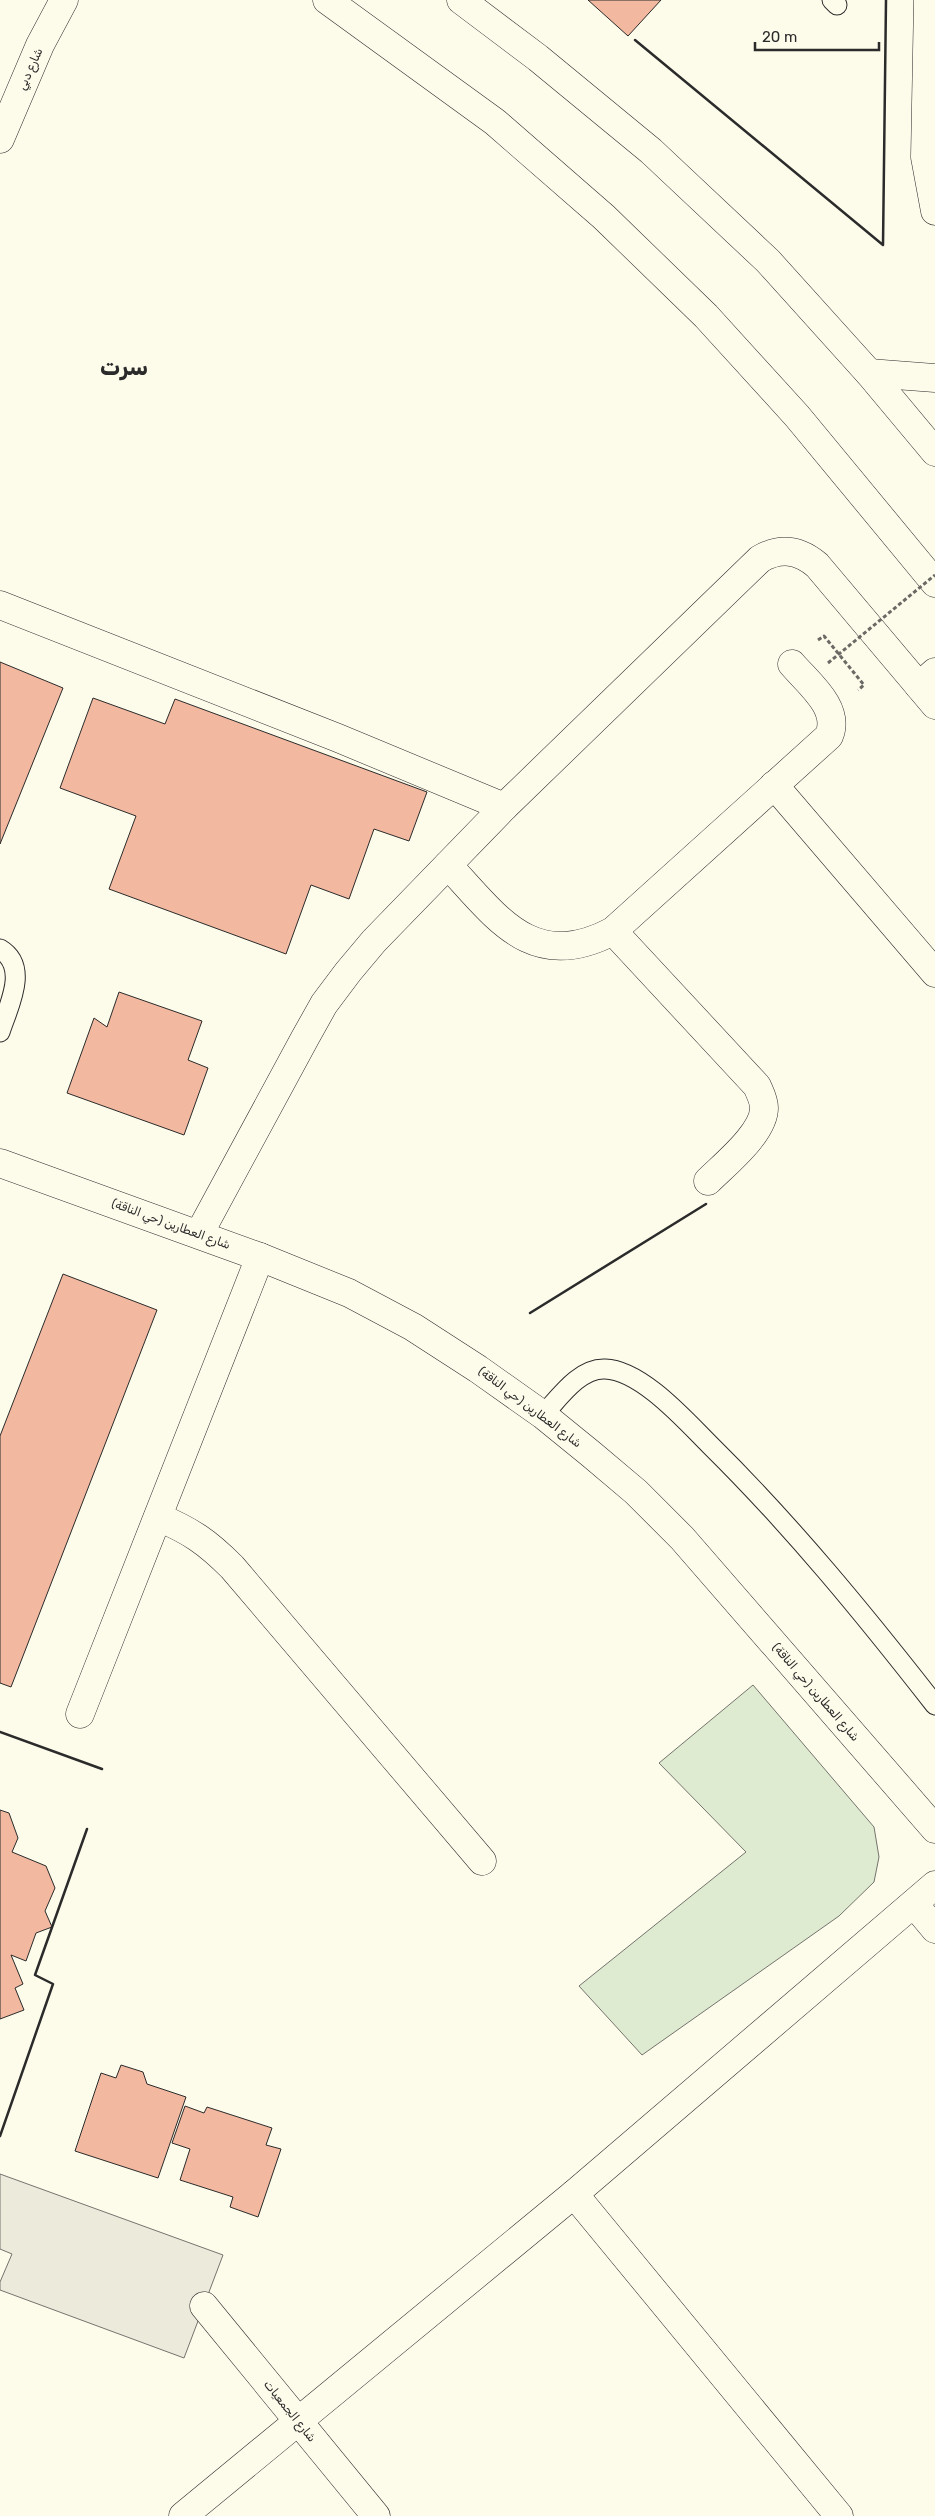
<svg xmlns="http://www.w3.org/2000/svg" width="935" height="2516" font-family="Rubik,'Noto Naskh Arabic',sans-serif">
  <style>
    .green { fill: #deebd1; stroke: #74746e }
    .parking { fill: #eceadb; stroke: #74746e }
    .building { fill: #f2b8a0; stroke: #2b2b2b }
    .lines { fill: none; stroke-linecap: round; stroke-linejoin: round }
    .service-casing { stroke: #2b2b2b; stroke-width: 21 }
    .minor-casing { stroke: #2b2b2b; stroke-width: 29 }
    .tertiary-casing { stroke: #2b2b2b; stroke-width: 29 }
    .trunk-casing { stroke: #2b2b2b; stroke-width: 29 }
    .path { stroke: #6a6964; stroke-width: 3; stroke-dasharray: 4 2.5; stroke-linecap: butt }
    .service { stroke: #fdfbea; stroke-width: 19 }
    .minor { stroke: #fdfbea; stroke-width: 28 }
    .tertiary { stroke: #fdfbea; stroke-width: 28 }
    .trunk { stroke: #fdfbea; stroke-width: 28 }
    .path-bridge { stroke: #6a6964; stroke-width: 3; stroke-dasharray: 4 2.5; stroke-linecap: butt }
    .wall { stroke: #2b2b2b; stroke-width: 2.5 }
    .labels { text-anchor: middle; stroke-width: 4; stroke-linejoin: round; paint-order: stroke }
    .street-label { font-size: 12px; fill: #2b2b2b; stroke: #fdfbea }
    .town-label { font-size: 22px; font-weight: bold; fill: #2b2b2b; stroke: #fdfbea }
  </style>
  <rect width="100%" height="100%" fill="#fdfbea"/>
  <!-- green -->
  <polygon class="green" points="753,1685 874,1827 879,1857 874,1882 839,1916 642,2055 579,1986 746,1852 659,1763"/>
  <!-- parking -->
  <polygon class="parking" points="0,2174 223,2255 184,2358 0,2290 0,2282 12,2254 0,2249"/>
  <!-- building -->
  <g class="building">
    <polygon points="588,0 661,0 628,36"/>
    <polygon points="0,662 63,688 0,844"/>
    <polygon points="93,698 165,724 175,699 427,792 409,841 374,829 349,899 311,885 286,954 109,889 136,816 60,788"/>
    <polygon points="119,992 202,1021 188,1060 208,1068 184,1135 67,1093 94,1018 107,1027"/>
    <polygon points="63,1274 157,1310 11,1687 0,1683 0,1436"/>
    <polygon points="0,1810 9,1813 18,1838 12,1852 46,1866 55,1888 45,1911 52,1927 36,1933 26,1961 11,1955 23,1984 15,1988 24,2010 0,2019"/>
    <polygon points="121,2065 143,2072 147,2084 186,2097 158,2178 75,2151 101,2073 116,2078"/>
    <polygon points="185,2106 204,2113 207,2107 272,2128 266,2145 281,2149 258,2217 230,2207 233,2197 180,2180 190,2149 172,2143"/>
  </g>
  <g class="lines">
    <!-- service casing -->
    <g class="service-casing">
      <g id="service">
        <polyline points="832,0 837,5"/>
        <path d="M0,949C30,967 8,1007 0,1032"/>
        <path d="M543,1415C559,1398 579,1368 605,1369C641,1370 685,1420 710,1445C792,1526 864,1614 935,1705"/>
      </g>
    </g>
    <!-- minor casing -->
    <g class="minor-casing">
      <g id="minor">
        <polyline points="928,0 925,157 935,211"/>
        <polyline points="869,373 935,378"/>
        <polyline points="0,605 338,738 504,807"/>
        <polyline points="774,785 935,973"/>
        <path d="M448,865C498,919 533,973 613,931L829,736C841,708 808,683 792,664"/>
        <path d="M613,931L757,1086C760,1093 764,1100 764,1108C764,1133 725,1164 708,1181"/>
        <polyline points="0,1163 260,1257 349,1293 413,1327 478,1369 543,1415 591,1454 636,1492 682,1538 935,1829"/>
        <path d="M199,1234L305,1038L324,1004L348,972L374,941L504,807L760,559C781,547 799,550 817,565L935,705"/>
        <path d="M158,1517C191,1531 207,1542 232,1567L482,1861"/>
        <polyline points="80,1714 260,1257"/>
        <polyline points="914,1904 935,1929"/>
        <polyline points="574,2194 839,2516"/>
        <polyline points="204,2306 376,2516"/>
        <polyline points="183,2516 574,2194 935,1885"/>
      </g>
    </g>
    <!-- tertiary casing -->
    <g class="tertiary-casing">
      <polyline id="tertiary" points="0,139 40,45 64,0"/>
    </g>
    <!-- trunk casing -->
    <g class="trunk-casing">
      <g id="trunk">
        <polyline points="327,0 495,122 604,217 706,316 797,416 935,583"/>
        <polyline points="461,0 538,58 651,151 768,261 869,373 935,452"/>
        <polyline points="919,686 935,672"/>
      </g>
    </g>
    <!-- path -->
    <polyline class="path" points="818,640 824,636 864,685 858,690"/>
    <!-- service -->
    <use href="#service" class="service"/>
    <!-- minor -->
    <use href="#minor" class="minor"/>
    <!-- tertiary -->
    <use href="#tertiary" class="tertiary"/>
    <!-- trunk -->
    <use href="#trunk" class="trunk"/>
    <!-- path-bridge -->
    <polyline class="path-bridge" points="828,663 935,575"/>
    <!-- wall -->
    <g class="wall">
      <polyline points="635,40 883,245 886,0"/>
      <polyline points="530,1313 706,1204"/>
      <polyline points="0,1732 102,1769"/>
      <polyline points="0,2136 53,1984 35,1975 87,1829"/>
    </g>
  </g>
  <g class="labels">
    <!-- street labels -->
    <g class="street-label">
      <text transform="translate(30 69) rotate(-66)" y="4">شارع دبي</text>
      <text transform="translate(171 1224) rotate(20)" y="4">شارع العطارين (حي الناقة)</text>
      <text transform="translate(530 1407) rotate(37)" y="4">شارع العطارين (حي الناقة)</text>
      <text transform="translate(816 1692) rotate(49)" y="4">شارع العطارين (حي الناقة)</text>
      <text transform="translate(290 2411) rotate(51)" y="4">شارع الجمعيات</text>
    </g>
    <!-- town labels -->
    <g class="town-label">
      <text x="124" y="375">سرت</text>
    </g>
  </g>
  <!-- scale -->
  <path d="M755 42v8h124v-8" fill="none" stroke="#2b2b2b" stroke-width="2.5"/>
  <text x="762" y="42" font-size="15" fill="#2b2b2b" stroke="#fdfbea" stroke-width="4" paint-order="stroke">20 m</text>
</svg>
